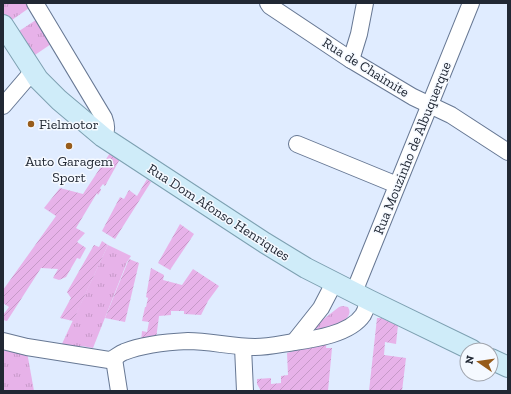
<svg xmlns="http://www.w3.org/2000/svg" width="511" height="394" font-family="'Zilla Slab',serif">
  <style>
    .grass { fill: url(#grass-tufts) }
    .garden { fill: url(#garden-furrows) }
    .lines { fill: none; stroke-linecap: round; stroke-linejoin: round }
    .minor-casing { stroke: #677894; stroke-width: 18 }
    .major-casing { stroke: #7da0b1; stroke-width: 22 }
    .minor { stroke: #fff; stroke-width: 16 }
    .major { stroke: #cfecf9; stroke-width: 20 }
    .poi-dot { fill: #975c1b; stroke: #f5f9ff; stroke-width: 1.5 }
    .labels { text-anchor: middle; stroke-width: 3; stroke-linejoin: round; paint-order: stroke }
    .street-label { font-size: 14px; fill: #212834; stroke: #f5f9ff }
    .poi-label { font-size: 14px; fill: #212834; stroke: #f5f9ff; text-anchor: start }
  </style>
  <defs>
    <pattern id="grass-tufts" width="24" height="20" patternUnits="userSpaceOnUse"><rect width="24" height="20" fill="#e7b2e9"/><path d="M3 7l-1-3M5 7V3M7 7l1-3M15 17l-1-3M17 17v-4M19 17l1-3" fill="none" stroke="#c699c8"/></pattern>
    <pattern id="garden-furrows" width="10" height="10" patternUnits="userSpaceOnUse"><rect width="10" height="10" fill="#e7b2e9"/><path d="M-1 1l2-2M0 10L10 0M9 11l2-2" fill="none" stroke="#c699c8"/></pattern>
  </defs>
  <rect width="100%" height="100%" fill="#e0ecff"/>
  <!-- grass -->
  <g class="grass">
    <polygon points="3,3 30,3 32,6 9,22 3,13"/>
    <polygon points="39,18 54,42 32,57 16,33"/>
    <polygon points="108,245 131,256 127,262 93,348 82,346 61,346"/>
    <path d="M343,306L348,307C358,323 317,330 307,332L339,307Z"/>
    <polygon points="3,345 27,352 34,391 3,391"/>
  </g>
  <!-- garden -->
  <g class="garden">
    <polygon points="110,153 120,159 105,186 103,184 100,188 101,190 98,195 97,193 76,228 85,233 77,242 86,248 80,259 77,258 66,277 59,280 53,278 58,269 41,268 7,321 3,320 3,315 9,307 3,303 3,290 56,216 44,208 60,188 83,194"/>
    <polygon points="147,179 151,182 115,239 102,231 120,197 124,199 129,190 137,196"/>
    <polygon points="180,224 194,234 170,270 158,263"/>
    <polygon points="102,241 108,245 73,321 60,318 71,298 67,292 94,245 99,247"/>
    <polygon points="129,259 139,263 125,322 105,318"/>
    <polygon points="151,268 164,275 163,280 182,285 193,269 219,286 208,301 201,315 184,314 184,311 171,311 171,315 159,316 156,339 141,342 142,331 147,332 149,322 142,321 145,307 146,307 148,298 146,297"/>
    <polygon points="377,318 381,318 398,325 396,344 385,342 384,355 406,358 402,391 369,391"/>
    <polygon points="327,341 326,348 332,348 328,391 261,391 257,384 257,379 271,378 271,384 281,383 281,376 288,375 287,353"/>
  </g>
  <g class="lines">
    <!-- minor casing -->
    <g class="minor-casing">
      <g id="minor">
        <path d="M35,3L104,118C107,126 107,130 103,137"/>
        <polyline points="268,3 270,6 351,60 413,97 451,115 508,152"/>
        <polyline points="351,60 359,34 365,3"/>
        <polyline points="3,106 33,71"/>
        <polyline points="297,144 397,185"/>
        <polyline points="354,292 471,3"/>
        <path d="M3,341L27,347L109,360C115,359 118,354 124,352C144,344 167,342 188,341C210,341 232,347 255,347C268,347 281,344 294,342C315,339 350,334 363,315C366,310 367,305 369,300"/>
        <polyline points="294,342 321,308 334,283"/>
        <polyline points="243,347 245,391"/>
        <polyline points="114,359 119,391"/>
      </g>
    </g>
    <!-- major casing -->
    <g class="major-casing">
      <g id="major">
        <polyline points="3,25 38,79 59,100 103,137 265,243 306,268 369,300 472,350"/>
        <polyline points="491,359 508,367"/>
      </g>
    </g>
    <!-- minor -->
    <use href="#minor" class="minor"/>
    <!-- major -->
    <use href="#major" class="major"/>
  </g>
  <!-- markers -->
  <g class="poi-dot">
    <circle cx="31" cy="124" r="4"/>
    <circle cx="69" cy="146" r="4"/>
  </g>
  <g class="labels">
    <!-- street labels -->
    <g class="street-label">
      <text transform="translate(366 67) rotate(32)" y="5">Rua de Chaimite</text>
      <text transform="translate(412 148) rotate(-68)" y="5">Rua Mouzinho de Albuquerque</text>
      <text transform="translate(219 212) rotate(33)" y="5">Rua Dom Afonso Henriques</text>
    </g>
    <!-- poi labels -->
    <g class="poi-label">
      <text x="39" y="129">Fielmotor</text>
      <text x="69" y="166" text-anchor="middle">Auto Garagem<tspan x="69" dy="16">Sport</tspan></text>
    </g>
  </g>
  <!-- border -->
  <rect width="511" height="394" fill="none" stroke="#212834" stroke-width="8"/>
  <!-- north arrow -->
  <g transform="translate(479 362) rotate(283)"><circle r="19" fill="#f5f9ff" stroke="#a0a5ae"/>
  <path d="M0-3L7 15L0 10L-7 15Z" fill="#975c1b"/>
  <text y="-6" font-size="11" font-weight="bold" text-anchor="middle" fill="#212834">N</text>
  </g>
</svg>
